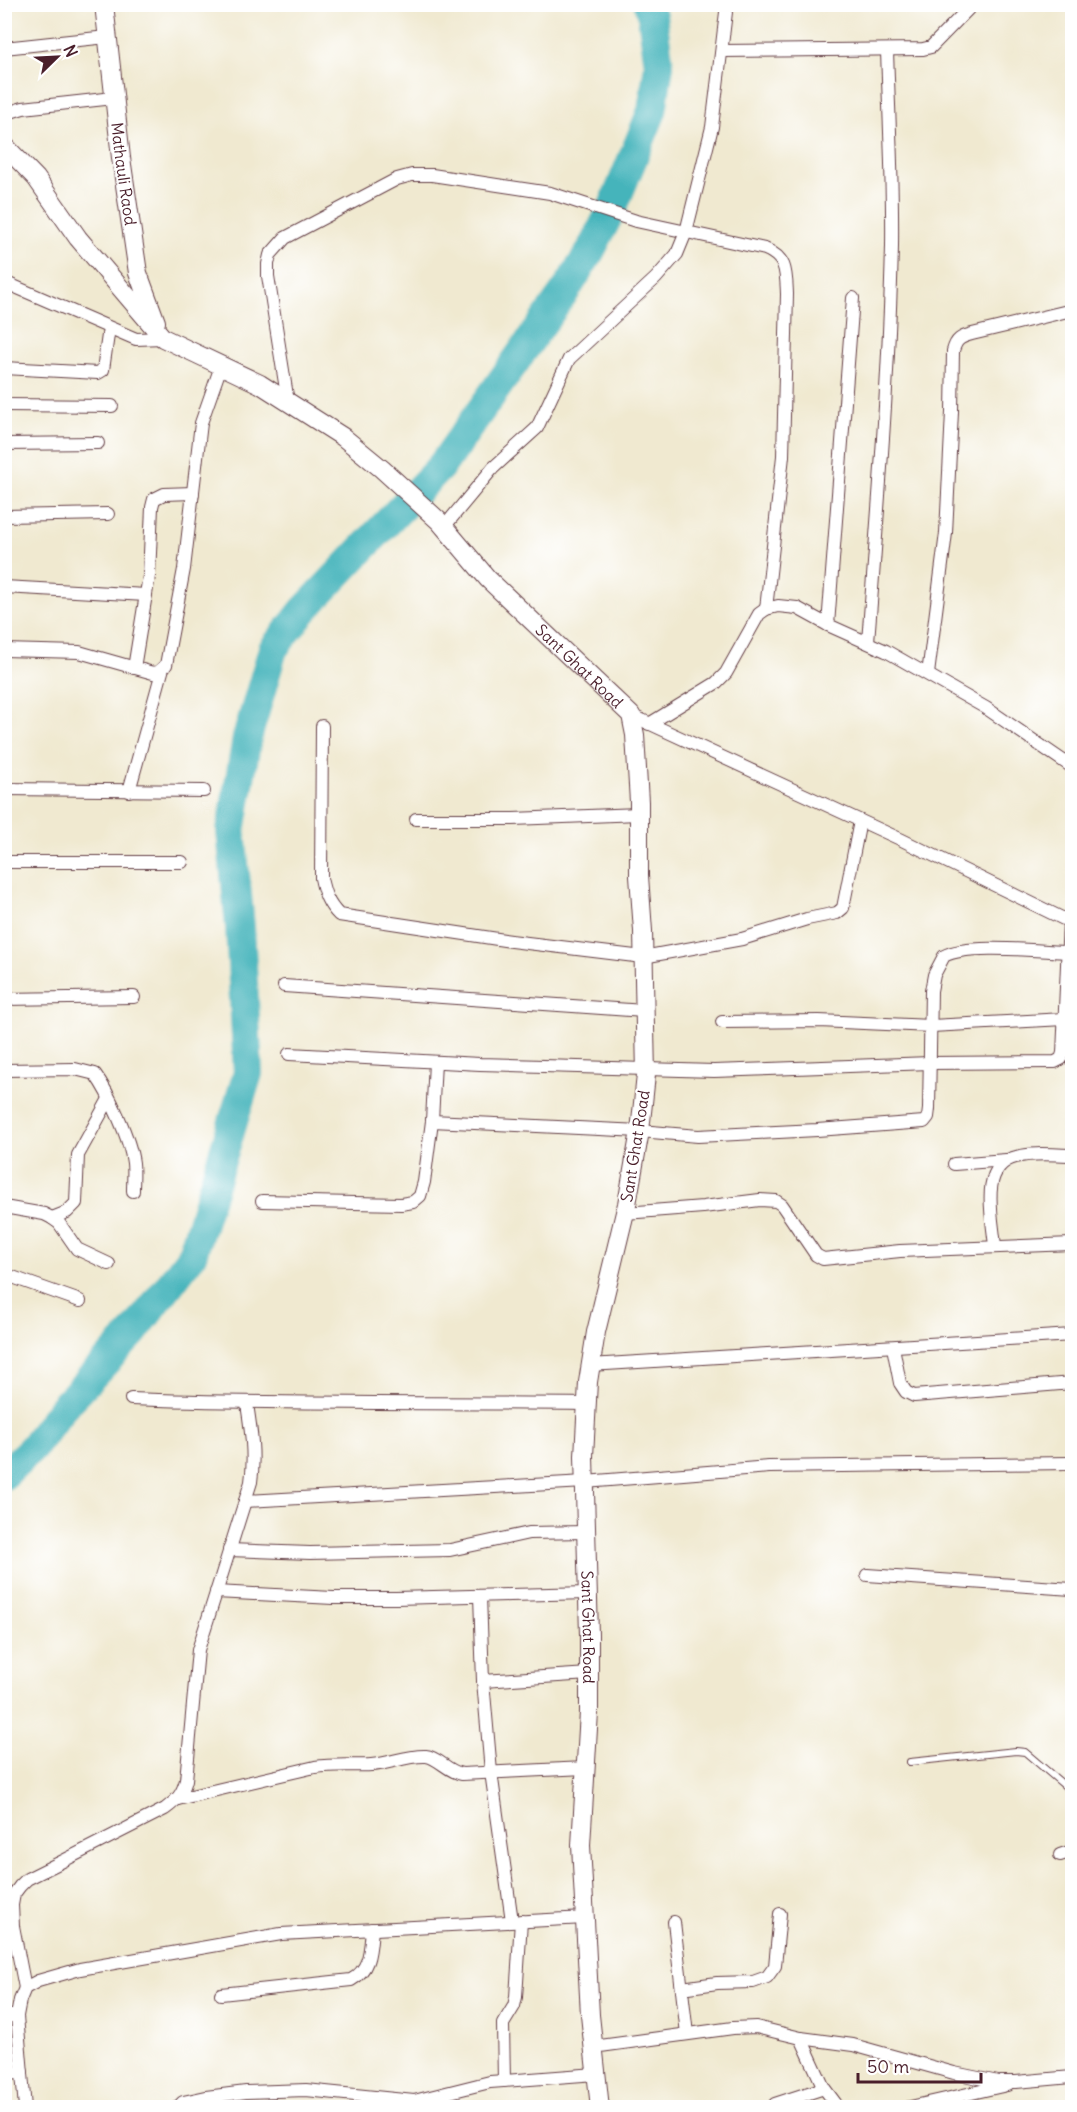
<svg xmlns="http://www.w3.org/2000/svg" width="1077" height="2112" font-family="Delius,sans-serif">
  <style>
    .lines { fill: none; stroke-linecap: round; stroke-linejoin: round }
    .river { stroke: #44b4bb; stroke-width: 30 }
    .lane-casing { stroke: #633d44; stroke-width: 8 }
    .street-casing { stroke: #633d44; stroke-width: 14 }
    .secondary-casing { stroke: #633d44; stroke-width: 20 }
    .lane { stroke: #fff; stroke-width: 6 }
    .street { stroke: #fff; stroke-width: 12 }
    .secondary { stroke: #fff; stroke-width: 18 }
    .labels { text-anchor: middle; stroke-width: 4.5; stroke-linejoin: round; paint-order: stroke }
    .street-label { font-size: 16px; fill: #4a1f2b; stroke: #fff }
  </style>
  <rect width="100%" height="100%" fill="#fff"/>
  <filter id="ink" filterUnits="userSpaceOnUse"><feTurbulence type="fractalNoise" baseFrequency=".0167" numOctaves="2"/><feDisplacementMap in="SourceGraphic" scale="12" xChannelSelector="R" yChannelSelector="G"/><feConvolveMatrix kernelMatrix="1 2 1 2 8 2 1 2 1" color-interpolation-filters="sRGB"/></filter>
  <filter id="wash" filterUnits="userSpaceOnUse"><feTurbulence type="fractalNoise" baseFrequency=".008" numOctaves="4" result="noise"/><feDisplacementMap in="SourceGraphic" scale="24" xChannelSelector="R" yChannelSelector="G"/><feGaussianBlur stdDeviation="1.35" result="paint"/><feColorMatrix in="noise" values="0 0 0 0 0 0 0 0 0 0 0 0 0 0 0 0 0 1.4 0 .05"/><feComposite in="paint" operator="in"/></filter>
  <g filter="url(#wash)">
    <rect width="100%" height="100%" fill="#f0e9d0"/>
    <g class="lines">
      <!-- river -->
      <polyline class="river" points="4,1475 33,1447 63,1407 133,1333 192,1255 248,1073 240,927 231,831 247,738 273,649 304,610 442,465 566,290 591,250 612,209 652,111 659,65 652,16 648,4"/>
    </g>
  </g>
  <g filter="url(#ink)">
    <g class="lines">
      <!-- lane casing -->
      <g class="lane-casing">
        <polyline id="lane" points="910,1762 1016,1751 1025,1752 1072,1792"/>
      </g>
      <!-- street casing -->
      <g class="street-casing">
        <g id="street">
          <polyline points="4,48 107,37"/>
          <polyline points="722,51 923,49 931,47 973,4"/>
          <polyline points="4,114 23,108 114,98"/>
          <polyline points="4,282 136,339 163,338"/>
          <polyline points="4,368 98,373 103,370 109,328"/>
          <path d="M288,402L268,276V264L270,255L285,238L397,179L412,175H432L550,193L636,221L765,249C787,258 786,272 787,294L783,456L766,609"/>
          <polyline points="4,405 112,406"/>
          <polyline points="4,444 98,443"/>
          <polyline points="4,516 108,514"/>
          <polyline points="444,527 493,468 537,428 569,359 656,278 677,254 686,232 712,127 727,4"/>
          <polyline points="4,587 146,595"/>
          <polyline points="828,625 853,298"/>
          <path d="M868,642C878,510 889,378 892,246C893,181 889,115 887,50"/>
          <polyline points="4,650 79,652 153,673 158,672 166,665 184,569 201,423 221,366"/>
          <polyline points="134,668 149,576 152,507 154,499 164,494 193,493"/>
          <path d="M928,674L946,533L952,412L953,351C956,339 961,337 972,334L1072,310"/>
          <polyline points="631,715 900,839 1072,923"/>
          <polyline points="649,724 716,683 726,673 759,614 766,609 778,606 797,608 828,625 886,651 986,708 1072,767"/>
          <path d="M322,726L321,878C324,893 328,904 339,915L511,941L643,957L742,939L807,919L837,913L843,908L860,821"/>
          <polyline points="4,789 204,791"/>
          <polyline points="129,791 163,668"/>
          <polyline points="416,819 513,819 639,814"/>
          <polyline points="4,862 182,862"/>
          <polyline points="284,986 644,1011"/>
          <polyline points="4,999 134,997"/>
          <polyline points="722,1022 819,1021 931,1026 1064,1019"/>
          <polyline points="289,1054 480,1064 714,1071 930,1063 1055,1062 1061,1059 1063,1053 1069,921"/>
          <path d="M4,1070L75,1069L95,1074C109,1093 130,1139 133,1163C134,1172 133,1182 133,1191"/>
          <path d="M432,1121L640,1131L698,1136L817,1130L924,1122L928,1117L929,1109L931,991L934,975L944,956C967,943 1039,951 1067,952"/>
          <polyline points="954,1164 1006,1160"/>
          <polyline points="262,1201 401,1204 413,1202 420,1196 424,1182 432,1121 435,1062"/>
          <polyline points="4,1207 44,1214 52,1218 59,1223 77,1249 109,1264"/>
          <polyline points="625,1213 703,1207 760,1200 776,1201 782,1205 816,1255 823,1259 900,1251 1072,1244"/>
          <polyline points="52,1218 67,1212 76,1203 78,1155 109,1099"/>
          <path d="M995,1247C993,1218 978,1166 1016,1157C1034,1152 1055,1155 1072,1155"/>
          <polyline points="4,1274 80,1301"/>
          <polyline points="893,1347 900,1383 906,1392 914,1396 1072,1383"/>
          <polyline points="590,1365 1072,1335"/>
          <path d="M131,1399C283,1405 435,1402 587,1404"/>
          <polyline points="245,1501 585,1482 769,1467 1072,1463"/>
          <polyline points="229,1550 310,1553 450,1550 529,1533 586,1532"/>
          <polyline points="867,1575 1072,1589"/>
          <polyline points="216,1592 333,1598 396,1598 588,1593"/>
          <polyline points="480,1596 483,1681 491,1772 512,1921"/>
          <polyline points="483,1681 589,1674"/>
          <path d="M178,1799L315,1767C334,1764 352,1766 371,1765C389,1764 407,1755 426,1756C438,1757 448,1772 462,1774L585,1768"/>
          <polyline points="1060,1855 1072,1851"/>
          <polyline points="674,1922 687,2034"/>
          <path d="M25,1988L13,1926L12,1905L14,1894L20,1886L27,1879L61,1862L165,1809C177,1800 182,1795 186,1780L198,1650L251,1482C255,1455 251,1430 247,1404"/>
          <polyline points="682,1988 717,1983 753,1982 767,1977 775,1966 780,1914"/>
          <path d="M221,1994L351,1980C371,1969 370,1949 372,1929"/>
          <polyline points="4,2016 17,2016"/>
          <polyline points="801,2038 824,2088 839,2108"/>
          <polyline points="593,2047 733,2028 756,2027 801,2038 853,2045 954,2073 998,2082 1016,2082 1072,2077"/>
          <polyline points="4,2075 22,2072"/>
          <polyline points="504,2081 503,2024 514,2006 516,1997 521,1921"/>
          <polyline points="25,2108 17,2016 20,2000 25,1988 38,1981 80,1969 281,1934 585,1918"/>
          <polyline points="177,2108 183,2102 206,2097 246,2092 306,2090 414,2101 490,2082 596,2074"/>
          <polyline points="772,2108 775,2104 824,2088"/>
          <polyline points="906,2108 1007,2085"/>
        </g>
      </g>
      <!-- secondary casing -->
      <g class="secondary-casing">
        <g id="secondary">
          <path id="s1" d="M104,4L121,158L138,273L156,322"/>
          <path id="s2" d="M4,145L36,178L78,238L163,338L260,384L343,437L382,469L439,521L488,579L631,715L635,735L639,802V876L643,931L646,1075L640,1131L627,1204L596,1332L588,1382L584,1456L589,1635V1712L581,1845L590,2015L600,2108"/>
        </g>
      </g>
      <!-- lane -->
      <use href="#lane" class="lane"/>
      <!-- street -->
      <use href="#street" class="street"/>
      <!-- secondary -->
      <use href="#secondary" class="secondary"/>
    </g>
  </g>
  <g class="labels">
    <!-- street labels -->
    <g class="street-label">
      <text dy="6" stroke="none"><textPath href="#s1" startOffset="171">Mathauli Raod</textPath></text>
      <text dy="6" stroke="none"><textPath href="#s2" startOffset="786">Sant Ghat Road</textPath></text>
      <text transform="translate(635 1146) rotate(-81)" y="6">Sant Ghat Road</text>
      <text dy="6" stroke="none"><textPath href="#s2" startOffset="1776">Sant Ghat Road</textPath></text>
    </g>
  </g>
  <!-- margin -->
  <rect width="1077" height="2112" fill="none" stroke="#fff" stroke-width="24"/>
  <!-- north arrow -->
  <g transform="translate(57 57) rotate(66)" stroke="#ffffff" stroke-width="4.5" paint-order="stroke">
  <path d="M0-4.5L10 22L0 15L-10 22Z" fill="#4a1f2b"/>
  <text y="-9" font-size="16" font-weight="bold" text-anchor="middle" fill="#4a1f2b">N</text>
  </g>
  <!-- scale -->
  <path d="M858 2073v9h123v-9" fill="none" stroke="#4a1f2b" stroke-width="3"/>
  <text x="867" y="2073" font-size="18" fill="#4a1f2b" stroke="#ffffff" stroke-width="4.5" paint-order="stroke">50 m</text>
</svg>
